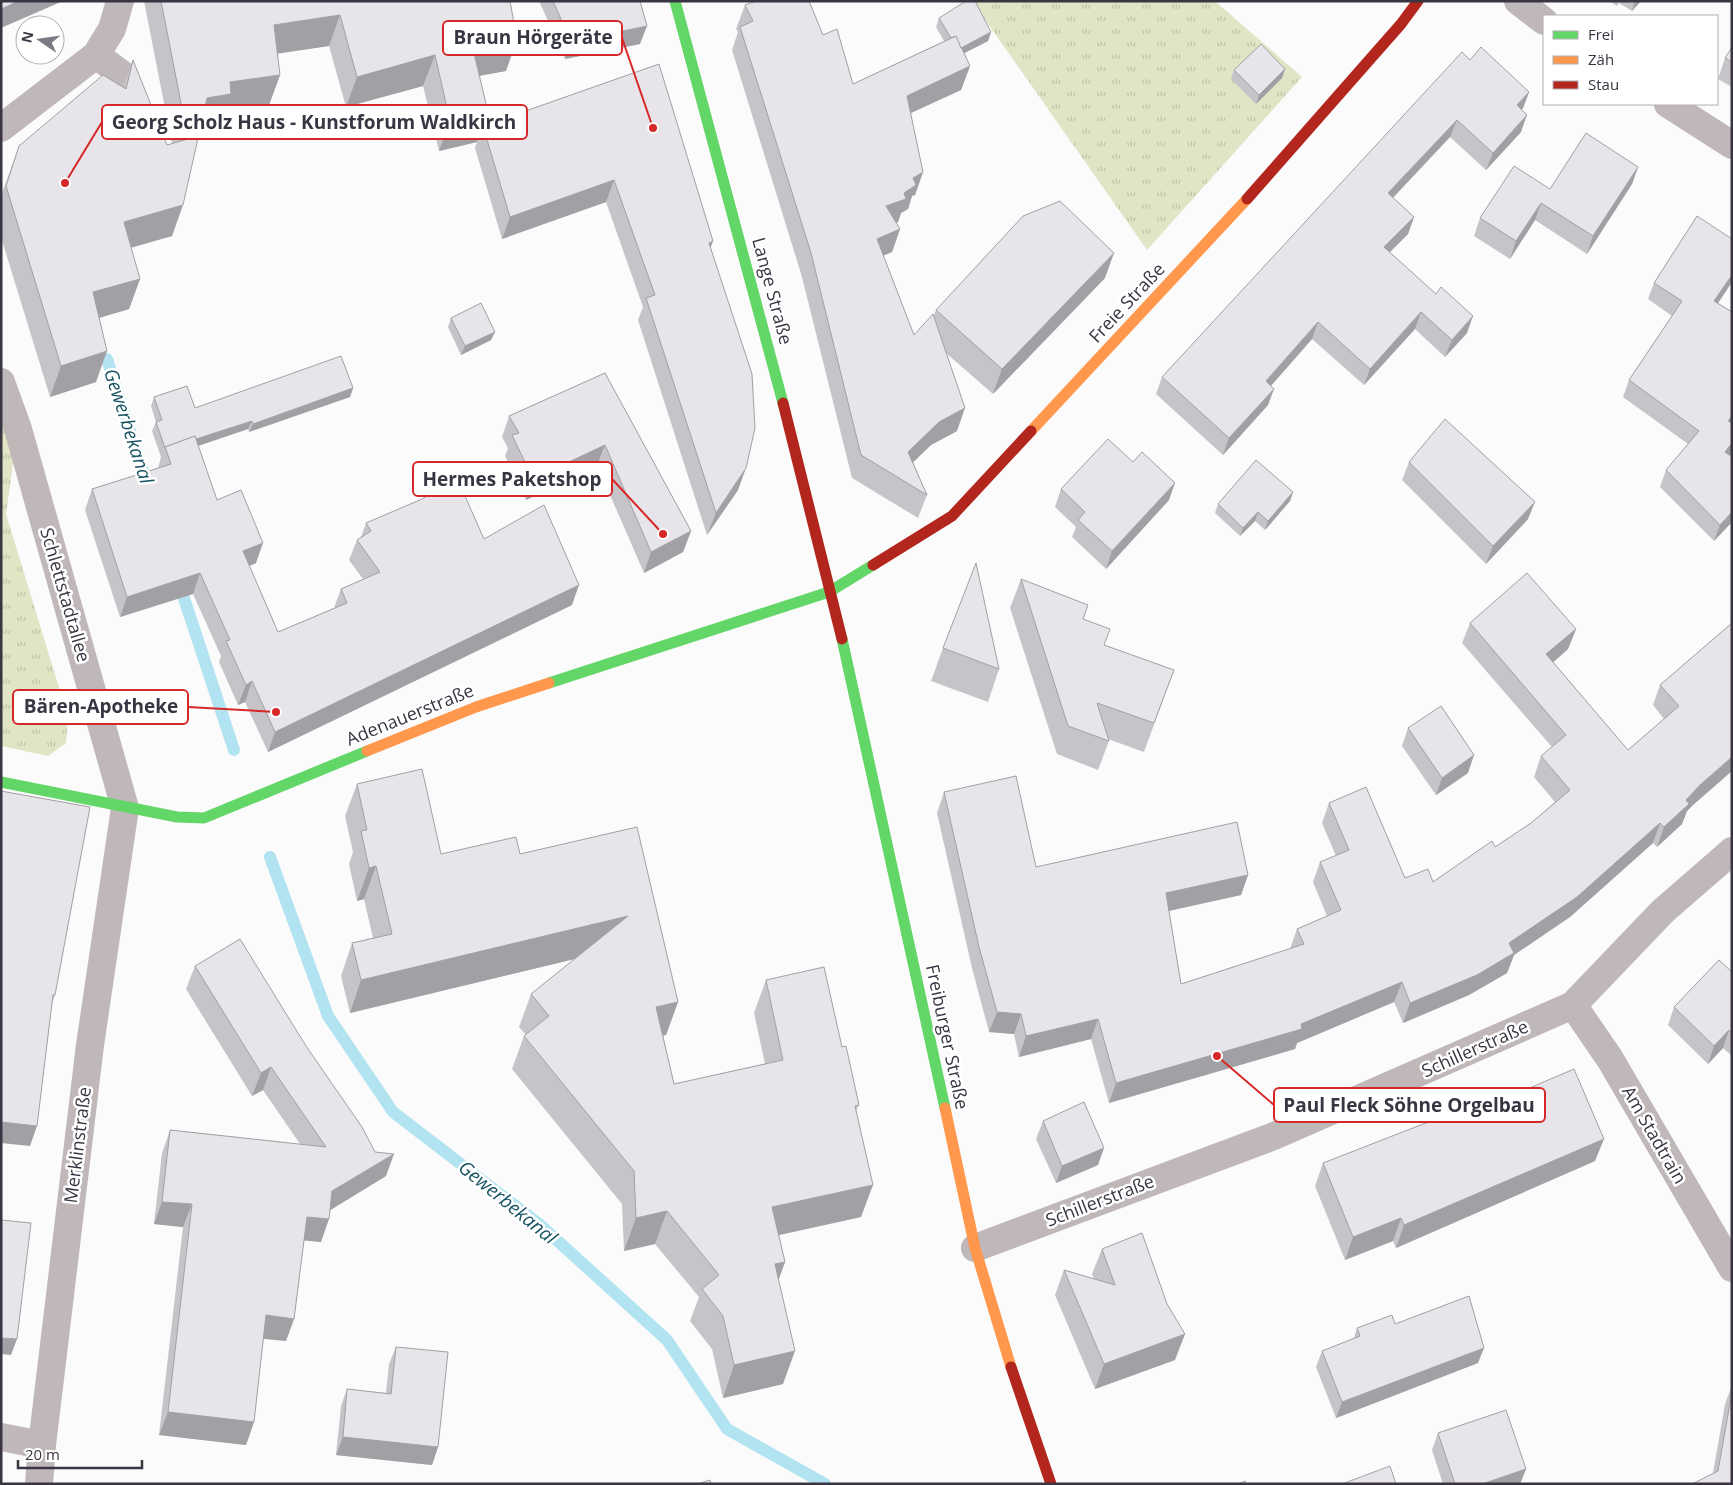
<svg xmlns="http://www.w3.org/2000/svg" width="1733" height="1485" font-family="'Open Sans',sans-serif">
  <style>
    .park { fill: url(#park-tufts) }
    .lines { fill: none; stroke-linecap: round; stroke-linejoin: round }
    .stream { stroke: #b1e3f1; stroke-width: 12 }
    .street { stroke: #c0b7b9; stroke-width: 28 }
    .fast { stroke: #63d668; stroke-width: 11 }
    .slow { stroke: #ff974d; stroke-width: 11 }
    .jam { stroke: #b3261e; stroke-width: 11 }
    .wall { fill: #c7c4c9 }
    .shaded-wall { fill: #a2a0a4 }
    .building { fill: #e7e4ea; stroke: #a2a0a4 }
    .labels { text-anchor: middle; stroke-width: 5; stroke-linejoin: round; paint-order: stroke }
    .street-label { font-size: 18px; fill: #3a3542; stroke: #fff }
    .water-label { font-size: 19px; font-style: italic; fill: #185463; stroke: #fff }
    .leader { fill: none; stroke: #d62828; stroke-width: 2 }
    .callout-dot { fill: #d62828; stroke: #fff; stroke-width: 2 }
    .callout { fill: #fff; stroke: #d62828; stroke-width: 2 }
    .callout-label { font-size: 19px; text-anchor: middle; font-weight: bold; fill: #3a3542 }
  </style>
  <defs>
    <pattern id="park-tufts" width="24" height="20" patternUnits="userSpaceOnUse" patternTransform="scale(1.25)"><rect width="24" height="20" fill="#e1e4c5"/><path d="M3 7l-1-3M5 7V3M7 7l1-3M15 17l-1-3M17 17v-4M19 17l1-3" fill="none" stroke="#c2c4aa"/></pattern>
  </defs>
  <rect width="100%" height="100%" fill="#fbfbfb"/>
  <!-- park -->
  <g class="park">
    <polygon points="972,1 1215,1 1302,77 1147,250"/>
    <polygon points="1,382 18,429 6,514 68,717 66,743 48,756 1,746"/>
  </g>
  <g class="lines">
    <!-- stream -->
    <g class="stream">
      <polyline points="107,359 148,487"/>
      <polyline points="178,580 234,750"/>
      <polyline points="270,857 328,1016 393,1112 539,1224 667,1340 727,1429 825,1484"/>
    </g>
    <!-- street -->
    <g class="street">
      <polyline points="1518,1 1544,21"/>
      <polyline points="96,55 123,75"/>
      <polyline points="1668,104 1732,145"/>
      <polyline points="1,128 96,55 112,29 120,1"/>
      <polyline points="1,382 18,429 125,808 90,1045 42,1445 39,1484"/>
      <polyline points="1573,1005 1610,1059 1732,1268"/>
      <polyline points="975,1248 1274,1136 1573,1005 1663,911 1732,851"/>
      <polyline points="1,1437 42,1445"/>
    </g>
    <!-- fast -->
    <g class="fast">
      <polyline points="675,1 783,403"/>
      <polyline points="842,639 945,1108"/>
      <polyline points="549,683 829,592 873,565"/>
      <polyline points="1,782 177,817 204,818 367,751"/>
    </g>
    <!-- slow -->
    <g class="slow">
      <polyline points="1031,431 1247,199"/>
      <polyline points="367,751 476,707 549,683"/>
      <polyline points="945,1108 975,1248 1011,1367"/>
    </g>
    <!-- jam -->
    <g class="jam">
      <polyline points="1247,199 1401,24 1418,1"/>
      <polyline points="783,403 842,639"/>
      <polyline points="873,565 952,516 1031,431"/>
      <polyline points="1011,1367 1051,1484"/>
    </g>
  </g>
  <!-- wall -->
  <g class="wall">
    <polygon points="144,1 510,1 506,71 479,76 483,126 659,64 711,248 738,490 707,535 638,320 643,307 606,202 502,239 475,148 477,142 439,151 423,86 346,107 329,46 277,53 280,75 269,105 225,112 220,125 200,128 172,236 131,247 140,279 129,309 99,318 96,382 50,397 1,237 1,196 19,146 123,87 133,60 167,145 172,144"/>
    <polygon points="539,1 640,1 640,44 565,59"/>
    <polygon points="1609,1 1641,1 1632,11 1619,3 1617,6"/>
    <polygon points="745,5 823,35 853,84 944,41 936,27 939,18 991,32 988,41 964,53 970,66 961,90 910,113 923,172 915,195 912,196 908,209 901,213 898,222 896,223 900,229 892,252 883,256 914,335 934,315 936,310 1105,278 993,394 946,353 957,431 931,445 913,462 927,495 918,518 852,478 802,277 732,50 738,32 736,29"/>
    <polygon points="1732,47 1732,87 1718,79 1725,58"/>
    <polygon points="1470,60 1529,92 1523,108 1522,110 1521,132 1486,170 1450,137 1393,198 1414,217 1408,234 1390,252 1467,333 1445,357 1415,329 1364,385 1312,339 1271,386 1268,405 1223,455 1156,394 1162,377"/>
    <polygon points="1285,69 1282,78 1256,104 1231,79 1234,70"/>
    <polygon points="1638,167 1632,184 1587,254 1535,220 1510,259 1474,236 1480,218 1550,189"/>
    <polygon points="1732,239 1732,282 1718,303 1732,312 1732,453 1730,455 1732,522 1714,541 1660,487 1666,470 1688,444 1623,397 1629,380 1672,316 1648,299 1654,283"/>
    <polygon points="451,318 491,340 461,355 448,327"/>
    <polygon points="605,373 691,531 683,552 644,573 597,465 526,500 505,456 508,448 502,437 509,416"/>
    <polygon points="353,388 350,397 249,432 248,429 198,446 217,500 256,563 249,566 278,632 334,608 341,589 363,579 349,560 357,540 361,537 366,523 484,539 572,605 268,752 245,702 238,705 219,662 221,656 193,594 120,617 85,510 92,489 158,468 161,457 152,431 156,422 151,406 154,397 195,408"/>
    <polygon points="1409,462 1528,519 1486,564 1402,480"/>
    <polygon points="1061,489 1169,500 1106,569 1072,537 1076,527 1055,507"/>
    <polygon points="1293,492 1290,501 1265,530 1255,521 1240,536 1215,513 1218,504"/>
    <polygon points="1021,579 1083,619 1104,645 1174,670 1144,752 1108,739 1109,741 1098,770 1057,754 1010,608"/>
    <polygon points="1470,623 1576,629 1568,649 1553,662 1628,750 1664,719 1653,705 1660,685 1732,623 1692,806 1687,811 1682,824 1657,847 1653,843 1570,917 1514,955 1507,973 1469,995 1403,1023 1394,1002 1297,1043 1295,1049 1109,1103 1091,1039 1019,1057 1014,1034 989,1032 972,968 937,813 944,792 1036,867 1248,875 1241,895 1169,911 1181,984 1290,949 1297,929 1327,916 1313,882 1320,862 1336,856 1322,823 1329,803 1405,878 1433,882 1495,847 1531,823 1555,802 1534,777 1541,756 1552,747 1462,643"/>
    <polygon points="943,648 999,669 988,702 931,681"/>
    <polygon points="1408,728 1468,773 1436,795 1402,746"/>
    <polygon points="357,784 441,854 520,854 678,1002 666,1035 663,1035 674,1084 765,1064 754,1013 766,980 842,1047 859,1105 856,1111 861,1217 779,1235 785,1262 779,1279 783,1384 723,1398 712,1349 690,1321 699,1297 655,1244 624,1251 622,1204 512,1069 524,1036 526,1035 519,1027 531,994 575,959 350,1013 341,976 352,943 373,938 364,899 357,901 349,864 353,852 345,816"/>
    <polygon points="1,791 55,995 51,1006 30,1146"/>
    <polygon points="195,966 386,1176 330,1210 321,1242 304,1240 294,1319 286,1341 263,1339 254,1422 246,1445 159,1435 183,1227 154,1224 162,1153 170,1130 300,1144 263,1090 252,1096 186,989"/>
    <polygon points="1732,972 1732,1056 1723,1048 1708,1064 1668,1025 1674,1007"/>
    <polygon points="1457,1119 1595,1161 1396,1248 1393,1241 1345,1260 1315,1186 1323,1163"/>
    <polygon points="1043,1121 1098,1165 1056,1183 1036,1139"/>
    <polygon points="1102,1249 1167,1304 1175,1360 1095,1389 1055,1295 1064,1270 1094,1279 1092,1274"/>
    <polygon points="1395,1324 1478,1363 1336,1418 1316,1367 1322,1351 1354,1338 1357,1328"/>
    <polygon points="396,1347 438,1447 432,1465 336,1455 341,1406 347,1389 386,1393 389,1364"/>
    <polygon points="1732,1385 1732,1484 1713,1473 1725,1404"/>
    <polygon points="1438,1433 1526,1469 1520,1484 1443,1484 1432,1450"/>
  </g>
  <!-- shaded-wall -->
  <g class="shaded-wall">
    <polygon points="19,1 63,1 1,28 1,9"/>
    <polygon points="1635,1 1641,1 1632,11"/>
    <polygon points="340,15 329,46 262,56 274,25"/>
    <polygon points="647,26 640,44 565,59 571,42"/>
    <polygon points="991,32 988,41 955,58 958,49"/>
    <polygon points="517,40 506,71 461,79 473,49"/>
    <polygon points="435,55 423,86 346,107 357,77"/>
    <polygon points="970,66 961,90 898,119 907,96"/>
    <polygon points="1285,69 1282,78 1256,104 1259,95"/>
    <polygon points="280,75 269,105 225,112 220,125 196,128 207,98 230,82"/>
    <polygon points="1529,92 1523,108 1511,122 1517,105"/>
    <polygon points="488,112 477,142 439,151 450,121"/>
    <polygon points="1527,115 1521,132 1486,170 1493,153"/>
    <polygon points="1457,120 1450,137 1382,209 1388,193"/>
    <polygon points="1638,167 1632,184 1587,254 1593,236"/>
    <polygon points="923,172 915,195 912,196 908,209 901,213 898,222 877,229 886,206 904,193 913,178"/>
    <polygon points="614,180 606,202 502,239 510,217"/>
    <polygon points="1541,203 1535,220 1510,259 1516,241"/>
    <polygon points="183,205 172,236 113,253 124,222"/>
    <polygon points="1414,217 1408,234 1378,264 1384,247"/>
    <polygon points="900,229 892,252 868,262 877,239"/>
    <polygon points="713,241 705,264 709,243"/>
    <polygon points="1114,253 1105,278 993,394 1002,369"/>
    <polygon points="1732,275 1732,282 1708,318 1714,301"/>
    <polygon points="140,279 129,309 82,323 93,292"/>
    <polygon points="1421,312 1415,329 1364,385 1370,369"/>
    <polygon points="1473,316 1467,333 1445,357 1452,340"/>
    <polygon points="1318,322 1312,339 1260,398 1266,381"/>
    <polygon points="495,332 491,340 461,355 465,346"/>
    <polygon points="107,351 96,382 50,397 61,366"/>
    <polygon points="353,388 350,397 249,432 253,424"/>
    <polygon points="1274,389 1268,405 1223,455 1229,438"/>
    <polygon points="965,408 957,431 931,445 900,475 908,452 939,422"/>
    <polygon points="1732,416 1732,424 1728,421"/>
    <polygon points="252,421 248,429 168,456 166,449"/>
    <polygon points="1732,443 1732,453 1719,468 1725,452"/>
    <polygon points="605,445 597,465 526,500 533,479"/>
    <polygon points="746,468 738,490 707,535 716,513"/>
    <polygon points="1175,483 1169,500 1106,569 1112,551"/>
    <polygon points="1293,492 1290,501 1265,530 1268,521"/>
    <polygon points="1535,502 1528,519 1486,564 1493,546"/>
    <polygon points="1258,512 1255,521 1240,536 1243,528"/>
    <polygon points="1732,512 1732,522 1714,541 1720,525"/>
    <polygon points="691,531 683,552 644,573 651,552"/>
    <polygon points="263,543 256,563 235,572 243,551"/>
    <polygon points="200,573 193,594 120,617 127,597"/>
    <polygon points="579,585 572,605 268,752 275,732"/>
    <polygon points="1576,629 1568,649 1539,675 1546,654"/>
    <polygon points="252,681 245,702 238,705 246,685"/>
    <polygon points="1474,755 1468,773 1436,795 1442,778"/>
    <polygon points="1732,757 1732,771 1692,806 1687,811 1682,824 1657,847 1664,827 1686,800 1700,785"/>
    <polygon points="1660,823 1653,843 1570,917 1514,955 1507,973 1469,995 1403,1023 1410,1003 1509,943"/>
    <polygon points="376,866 364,899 357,901 369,868"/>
    <polygon points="1248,875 1241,895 1159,913 1166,893"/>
    <polygon points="628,916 616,949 350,1013 361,980"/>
    <polygon points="1402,982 1394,1002 1297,1043 1295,1049 1109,1103 1116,1083 1301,1024"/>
    <polygon points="678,1002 666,1035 644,1040 656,1007"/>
    <polygon points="997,1012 1021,1014 1014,1034 989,1032"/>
    <polygon points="1098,1019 1091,1039 1019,1057 1026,1036"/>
    <polygon points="1729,1030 1723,1048 1708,1064 1714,1046"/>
    <polygon points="271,1067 263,1090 252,1096 261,1073"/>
    <polygon points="1,1122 37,1126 30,1146 1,1143"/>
    <polygon points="1604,1139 1595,1161 1396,1248 1404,1225"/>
    <polygon points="1104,1148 1098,1165 1056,1183 1062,1166"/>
    <polygon points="394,1154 386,1176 324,1214 332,1191"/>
    <polygon points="873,1185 861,1217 761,1239 772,1207"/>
    <polygon points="162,1202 192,1204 183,1227 154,1224"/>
    <polygon points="667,1211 655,1244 624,1251 636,1218"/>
    <polygon points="307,1217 329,1219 321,1242 299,1240"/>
    <polygon points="1401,1218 1393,1241 1345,1260 1353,1237"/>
    <polygon points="785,1262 773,1294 775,1264"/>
    <polygon points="266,1315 294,1319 286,1341 258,1338"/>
    <polygon points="1185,1334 1175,1360 1095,1389 1104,1364"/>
    <polygon points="1,1338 17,1339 11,1355 1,1354"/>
    <polygon points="1484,1348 1478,1363 1336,1418 1342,1402"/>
    <polygon points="795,1351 783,1384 723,1398 734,1365"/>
    <polygon points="168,1412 254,1422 246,1445 159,1435"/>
    <polygon points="343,1437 438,1447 432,1465 336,1455"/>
    <polygon points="1526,1469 1520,1484 1482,1484"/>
  </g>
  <!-- building -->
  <g class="building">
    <polygon points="1,1 19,1 1,9"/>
    <polygon points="161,1 510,1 517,40 473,49 488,112 450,121 435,55 357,77 340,15 274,25 280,75 230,82 231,94 207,98 183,205 124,222 140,279 93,292 107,351 61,366 6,186 19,146 103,75 126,89 133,60 167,145 188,139"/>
    <polygon points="553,1 640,1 647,26 571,42"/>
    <polygon points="756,1 809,1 823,35 837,29 853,84 956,36 970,66 907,96 923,172 913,178 916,185 904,193 906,199 886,206 900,229 877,239 914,335 933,314 965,408 939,422 908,452 927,495 861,455 811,253 740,27 753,21 745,5"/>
    <polygon points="966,1 975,1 991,32 961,48 956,36 951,38 939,18"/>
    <polygon points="1261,44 1285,69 1259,95 1234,70"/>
    <polygon points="1481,47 1529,92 1517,105 1527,115 1493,153 1457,120 1388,193 1414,217 1384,247 1436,294 1441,287 1473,316 1452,340 1421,312 1370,369 1318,322 1266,381 1274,389 1229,438 1162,377 1462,52 1470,60"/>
    <polygon points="1732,47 1732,62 1725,58"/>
    <polygon points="659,64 713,241 709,243 752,374 755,428 746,468 716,513 646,298 655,295 614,180 510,217 483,126"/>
    <polygon points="1586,133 1638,167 1593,236 1541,203 1516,241 1480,218 1514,166 1550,189"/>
    <polygon points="1060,201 1114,253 1002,369 936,310 1023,216"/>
    <polygon points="1697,216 1732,239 1732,275 1714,301 1732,312 1732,416 1728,421 1732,423 1732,443 1725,452 1732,457 1732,512 1720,525 1666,470 1699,431 1629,380 1682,301 1654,283"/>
    <polygon points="481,303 495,332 465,346 451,318"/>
    <polygon points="341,356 353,388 253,424 252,421 196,439 195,436 165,447 165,448 156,422 162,420 154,397 187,386 195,408"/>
    <polygon points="605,373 691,531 651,552 605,445 533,479 512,435 519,433 509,416"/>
    <polygon points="1445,419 1535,502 1493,546 1409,462"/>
    <polygon points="195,436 217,500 241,490 263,543 243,551 278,632 347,603 341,589 380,572 357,540 371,531 366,523 422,499 457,478 484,539 544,505 579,585 275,732 252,681 246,685 226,641 230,640 200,573 127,597 92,489 171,464 165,447"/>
    <polygon points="1108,439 1133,462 1142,452 1175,483 1112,551 1078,520 1085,512 1061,489"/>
    <polygon points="1256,460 1293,492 1268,521 1258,512 1243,528 1218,504"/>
    <polygon points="976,563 999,669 943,648"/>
    <polygon points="1527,573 1576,629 1546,654 1628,750 1679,706 1660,685 1732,623 1732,757 1700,785 1686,800 1689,804 1664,827 1660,823 1577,897 1509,943 1514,953 1477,975 1410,1003 1402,982 1301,1024 1302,1029 1116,1083 1098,1019 1026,1036 1021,1014 997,1012 979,947 944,792 1016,776 1036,867 1237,822 1248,875 1166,893 1181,984 1304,944 1297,929 1341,910 1320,862 1349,850 1329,803 1366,787 1405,878 1428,869 1433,882 1492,841 1495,847 1531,823 1570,790 1541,756 1566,735 1470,623"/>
    <polygon points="1021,579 1088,605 1083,619 1110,629 1104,645 1174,670 1154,723 1097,703 1109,741 1068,726"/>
    <polygon points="1441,706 1474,755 1442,778 1408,728"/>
    <polygon points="422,769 441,854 516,837 520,854 637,827 678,1002 656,1007 674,1084 783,1060 766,980 824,967 842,1047 846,1046 859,1105 855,1106 873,1185 772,1207 785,1262 775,1264 795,1351 734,1365 723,1316 702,1289 719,1275 667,1211 636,1218 634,1171 524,1036 549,1016 531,994 628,916 361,980 352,943 392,934 376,866 369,868 361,831 367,830 357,784"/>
    <polygon points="1,791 90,807 55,995 53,995 37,1126 1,1122"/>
    <polygon points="240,939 306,1046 362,1127 375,1152 394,1154 332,1191 329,1219 307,1217 294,1319 266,1315 254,1422 168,1412 192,1204 162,1202 170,1130 326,1147 271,1067 261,1073 195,966"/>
    <polygon points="1719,960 1732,972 1732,1033 1729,1030 1714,1046 1674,1007"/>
    <polygon points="1574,1069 1604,1139 1404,1225 1401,1218 1353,1237 1323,1163 1454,1112 1457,1119"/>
    <polygon points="1084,1102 1104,1148 1062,1166 1043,1121"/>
    <polygon points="1,1220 31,1223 17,1339 1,1338"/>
    <polygon points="1142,1233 1167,1304 1185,1334 1104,1364 1064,1270 1115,1285 1102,1249"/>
    <polygon points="1469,1296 1484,1348 1342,1402 1322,1351 1360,1336 1357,1328 1392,1315 1395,1324"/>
    <polygon points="396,1347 448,1352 438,1447 343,1437 347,1389 391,1394"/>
    <polygon points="1732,1392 1732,1484 1692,1484 1718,1471"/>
    <polygon points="1506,1410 1526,1469 1482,1484 1455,1484 1438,1433"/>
    <polygon points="1390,1466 1396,1484 1342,1484"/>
    <polygon points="710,1480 711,1484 697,1484"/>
    <polygon points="1245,1481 1246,1484 1238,1484"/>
  </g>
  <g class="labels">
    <!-- street labels -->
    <g class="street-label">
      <text transform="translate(772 291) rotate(75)" y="6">Lange Straße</text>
      <text transform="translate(1127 303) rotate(-47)" y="6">Freie Straße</text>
      <text transform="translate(65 595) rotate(74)" y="6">Schlettstadtallee</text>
      <text transform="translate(410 715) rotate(-22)" y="6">Adenauerstraße</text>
      <text transform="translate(947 1037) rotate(78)" y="6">Freiburger Straße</text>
      <text transform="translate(1475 1049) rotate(-24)" y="6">Schillerstraße</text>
      <text transform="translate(1654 1135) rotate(60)" y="6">Am Stadtrain</text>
      <text transform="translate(78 1145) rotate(-83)" y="6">Merklinstraße</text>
      <text transform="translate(1100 1201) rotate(-21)" y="6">Schillerstraße</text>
    </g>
    <!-- water labels -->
    <g class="water-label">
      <text transform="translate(129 426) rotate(72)" y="7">Gewerbekanal</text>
      <text transform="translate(508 1202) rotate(39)" y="7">Gewerbekanal</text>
    </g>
  </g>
  <!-- callouts -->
  <path class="leader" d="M653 128L622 38M65 183L102 122M663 534L612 479M276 712L188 707M1217 1056L1274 1105"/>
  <g class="callout-dot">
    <circle cx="653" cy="128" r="5"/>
    <circle cx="65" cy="183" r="5"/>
    <circle cx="663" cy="534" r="5"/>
    <circle cx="276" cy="712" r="5"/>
    <circle cx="1217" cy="1056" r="5"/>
  </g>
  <g class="callout">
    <rect x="443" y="21" width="179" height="34" rx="5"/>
    <rect x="102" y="105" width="425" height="34" rx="5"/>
    <rect x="413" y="462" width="199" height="34" rx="5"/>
    <rect x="13" y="690" width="175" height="34" rx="5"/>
    <rect x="1274" y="1088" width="271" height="34" rx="5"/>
  </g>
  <g class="callout-label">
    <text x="533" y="44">Braun Hörgeräte</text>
    <text x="314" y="129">Georg Scholz Haus - Kunstforum Waldkirch</text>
    <text x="512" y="486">Hermes Paketshop</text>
    <text x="101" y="713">Bären-Apotheke</text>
    <text x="1409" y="1112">Paul Fleck Söhne Orgelbau</text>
  </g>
  <!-- border -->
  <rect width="1733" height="1485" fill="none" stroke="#3a3542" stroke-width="5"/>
  <!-- legend -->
  <rect x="1543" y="15" width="175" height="90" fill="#ffffff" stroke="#b0aeb3"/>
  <rect x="1553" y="31" width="25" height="8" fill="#63d668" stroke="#b0aeb3"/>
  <text x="1588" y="40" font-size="15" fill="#3a3542">Frei</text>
  <rect x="1553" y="56" width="25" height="8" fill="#ff974d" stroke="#b0aeb3"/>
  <text x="1588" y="65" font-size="15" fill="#3a3542">Zäh</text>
  <rect x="1553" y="81" width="25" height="8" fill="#b3261e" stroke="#b0aeb3"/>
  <text x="1588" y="90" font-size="15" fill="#3a3542">Stau</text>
  <!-- north arrow -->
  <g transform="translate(40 40) rotate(283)"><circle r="24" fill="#ffffff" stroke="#b0aeb3"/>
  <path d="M0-4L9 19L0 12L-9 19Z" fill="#7e7a83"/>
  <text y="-8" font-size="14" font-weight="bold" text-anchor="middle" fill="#3a3542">N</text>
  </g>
  <!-- scale -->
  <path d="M18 1460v8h124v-8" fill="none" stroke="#3a3542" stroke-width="2.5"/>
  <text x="25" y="1460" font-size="15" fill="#3a3542" stroke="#ffffff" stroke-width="4" paint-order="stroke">20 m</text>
</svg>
